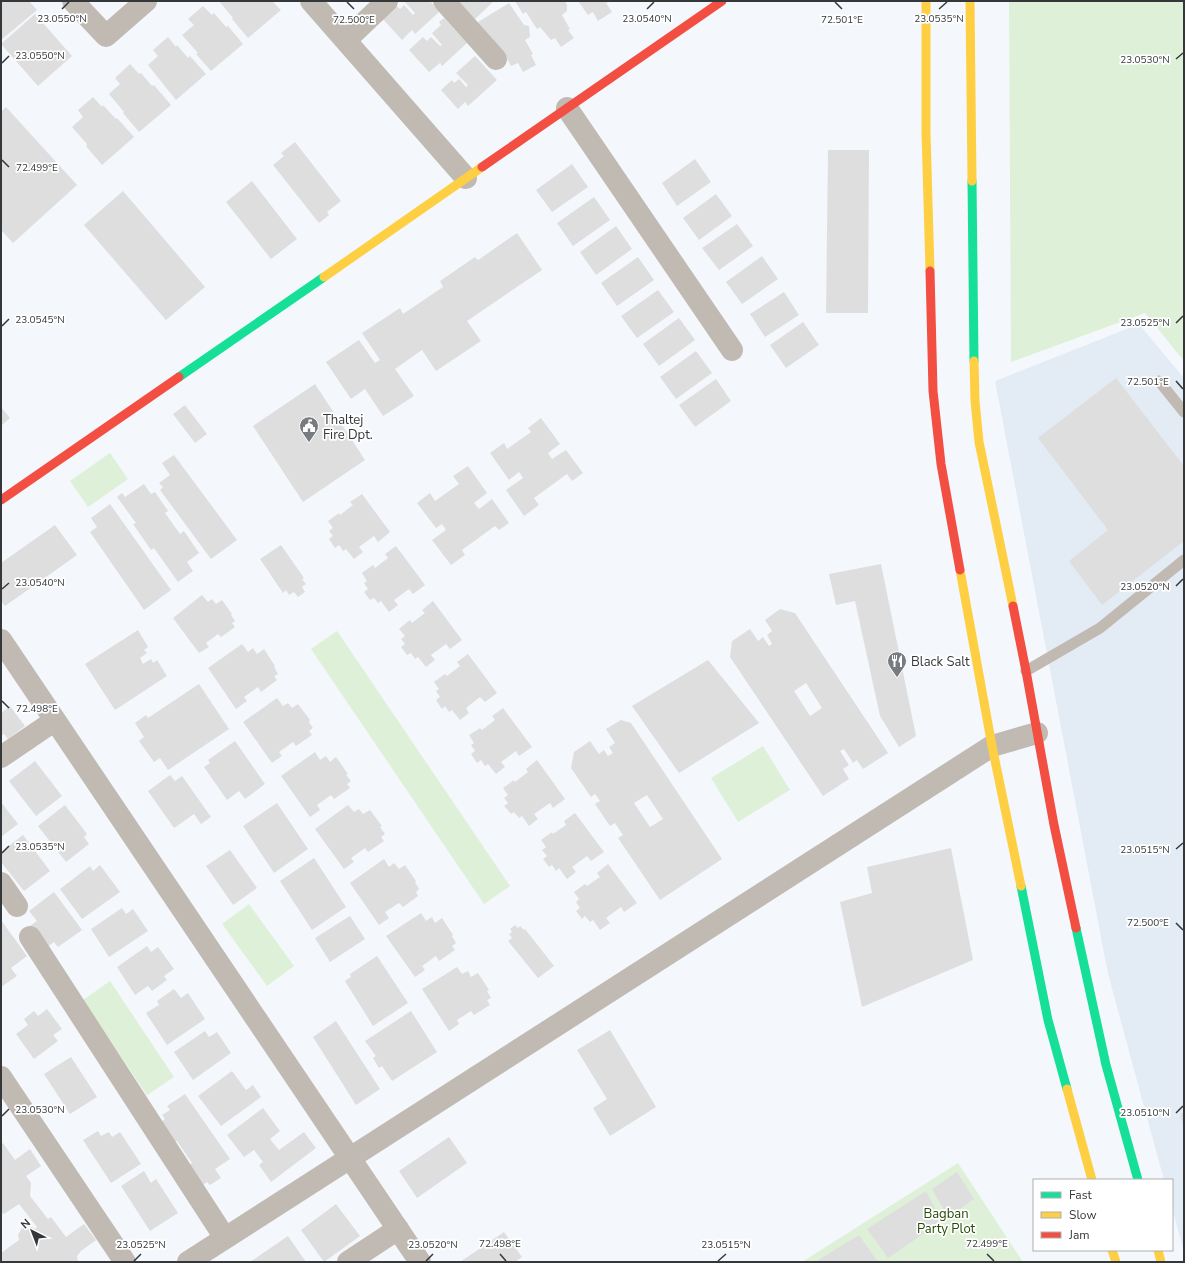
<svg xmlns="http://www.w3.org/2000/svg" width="1185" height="1263" font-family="'Nunito Sans',sans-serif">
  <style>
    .built { fill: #e3ecf5 }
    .green { fill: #def0d8 }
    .building { fill: #dededf; fill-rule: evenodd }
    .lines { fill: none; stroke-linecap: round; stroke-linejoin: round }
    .lane { stroke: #c1bab3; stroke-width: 11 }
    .street { stroke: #c1bab3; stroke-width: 22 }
    .fast { stroke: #16e098; stroke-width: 9 }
    .slow { stroke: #ffcf43; stroke-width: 9 }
    .jam { stroke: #f24e42; stroke-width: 9 }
    .ticks { fill: none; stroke: #35383b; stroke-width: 1.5 }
    .labels { text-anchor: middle; stroke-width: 3.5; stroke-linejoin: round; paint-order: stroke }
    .poi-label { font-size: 13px; fill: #35383b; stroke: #fff; text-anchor: start }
    .park-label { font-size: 13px; fill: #274b04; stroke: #fff }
    .ticks-label { font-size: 10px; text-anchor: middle; fill: #35383b; stroke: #fff; stroke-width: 3.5; stroke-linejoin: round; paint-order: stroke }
  </style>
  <rect width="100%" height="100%" fill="#f4f8fc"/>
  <!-- built -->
  <polygon class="built" points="1139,324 1184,378 1184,1252 1172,1208 1172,1180 1164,1180 1108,974 995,381"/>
  <!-- green -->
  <g class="green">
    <polygon points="1009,1 1184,1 1184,361 1145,313 1011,362"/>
    <polygon points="110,453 128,479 88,507 70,481"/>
    <polygon points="337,631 510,886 484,904 311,649"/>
    <polygon points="763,746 790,790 738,822 711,778"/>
    <polygon points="249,904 294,966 267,986 222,924"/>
    <polygon points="110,981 174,1077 147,1095 83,1000"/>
    <polygon points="958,1163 1023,1262 802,1262"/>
  </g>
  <!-- building -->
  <g class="building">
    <polygon points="1,1 29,1 37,10 1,40"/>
    <polygon points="219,1 272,1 281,10 248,38 232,19 233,18"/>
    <polygon points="404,1 430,1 439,12 415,34 412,30 402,40 382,18 396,5 400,9 404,5 413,15 415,13"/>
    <polygon points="455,1 494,1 472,22"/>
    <polygon points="515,1 565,1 567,5 567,11 562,15 570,29 568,30 574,38 561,47 555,38 551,40 540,27 537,29 526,12 523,14"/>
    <polygon points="578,1 607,1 608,2 606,3 612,12 598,21 593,12 588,15"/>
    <polygon points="509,3 524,25 529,26 530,37 525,40 533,54 531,55 536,65 523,72 518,63 511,66 503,51 488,38 478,22"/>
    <polygon points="203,6 212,15 214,13 226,27 228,26 243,44 211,71 196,54 198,53 182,35 194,25 188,19"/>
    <polygon points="35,14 72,56 38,86 1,44"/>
    <polygon points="444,18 467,43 442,66 440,63 429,72 409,50 423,37 427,41 431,37 440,46 442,45 432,33 441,25 439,22"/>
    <polygon points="168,37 176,47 177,45 188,58 190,56 206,74 176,100 148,65 158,56 153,50"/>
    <polygon points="475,56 497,80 468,106 465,102 458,109 441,90 452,80 454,83 459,79 466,87 468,85 456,73"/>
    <polygon points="130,64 139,74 141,73 152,86 154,85 171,105 139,132 123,113 124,112 109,94 120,84 115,78"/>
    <polygon points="93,97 102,107 103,105 116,119 117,118 134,137 102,165 86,146 87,144 72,127 83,117 78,110"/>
    <polygon points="6,107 77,185 13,243 1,230 1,112"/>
    <polygon points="295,142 341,201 327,212 329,215 319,223 273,165 284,156 281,153"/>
    <polygon points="828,150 869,150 868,313 826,313"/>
    <polygon points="695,159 711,182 677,206 662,183"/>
    <polygon points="572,164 588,187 552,212 536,190"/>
    <polygon points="252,181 297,239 271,259 226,202"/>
    <polygon points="123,191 205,287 166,320 84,225"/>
    <polygon points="716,194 732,216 699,240 683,218"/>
    <polygon points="594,197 610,220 573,246 557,223"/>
    <polygon points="737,224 753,246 719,270 702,248"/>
    <polygon points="616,226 632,249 596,275 580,252"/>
    <polygon points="517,233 542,270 467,321 481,341 436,371 422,350 395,369 414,396 383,416 365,389 351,399 326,362 359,340 375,363 380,360 362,333 400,308 403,314 443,287 440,281 475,257 478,260"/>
    <polygon points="762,256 778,279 742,304 726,282"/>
    <polygon points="638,257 654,280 617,306 601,283"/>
    <polygon points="658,290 674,312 637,338 621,316"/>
    <polygon points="784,292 799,315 765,337 750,314"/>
    <polygon points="679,318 695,340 659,366 643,344"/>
    <polygon points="803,322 819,345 786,368 770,345"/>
    <polygon points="696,351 712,373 676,399 660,377"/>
    <polygon points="1116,378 1184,466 1184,541 1102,605 1069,561 1108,530 1038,438"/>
    <polygon points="716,379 731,401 695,427 679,405"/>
    <polygon points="315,384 365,460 303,502 253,426"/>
    <polygon points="185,405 207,434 195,443 173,414"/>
    <polygon points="1,407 10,418 1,426"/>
    <polygon points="541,418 560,444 548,453 552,459 566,450 583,473 572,481 567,474 534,498 539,505 524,516 506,490 523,478 519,472 509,480 490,453 504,443 507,449 531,432 528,428"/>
    <polygon points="174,455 237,540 211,559 160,490 163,487 159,483 170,475 162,463"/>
    <polygon points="468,466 487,493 474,503 479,509 492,499 509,523 499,530 495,526 462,550 465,555 451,565 432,540 446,530 442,524 436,528 417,503 430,493 435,501 459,484 453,476"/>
    <polygon points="144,484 151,494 155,492 168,511 165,513 180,534 184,531 199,553 187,562 193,571 178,582 154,548 151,550 133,524 136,523 117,497 122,493 125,497"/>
    <polygon points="362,494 390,532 378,542 374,536 359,547 363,552 354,559 346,549 343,551 339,545 335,548 329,539 333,536 329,531 333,528 328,521 339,513 340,515 353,505 350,502"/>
    <polygon points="110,504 171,590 144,610 90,532 97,527 91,518"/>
    <polygon points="55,525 77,555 5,606 1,601 1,563"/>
    <polygon points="281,545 304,578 302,579 306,584 302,587 305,592 298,597 294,592 289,595 286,590 283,593 260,559"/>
    <polygon points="396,546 425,585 413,594 409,589 394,600 398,605 389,612 381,601 378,603 374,598 370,600 364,592 368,589 364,583 367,581 362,573 373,565 375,568 388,558 385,554"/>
    <polygon points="881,564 916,736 899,747 880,716 855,601 836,605 829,574"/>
    <polygon points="202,595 208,602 212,599 216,604 222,600 232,614 231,615 235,621 232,623 235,627 221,637 218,634 206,643 209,647 199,653 173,618"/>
    <polygon points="433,601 462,640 450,649 446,644 431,655 435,660 426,667 418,657 415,659 411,653 407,655 401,647 405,644 401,639 405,636 399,629 410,620 412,623 425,613 422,610"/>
    <path d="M780,609L795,613L888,753L863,769L857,760L853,763L844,749L840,751L849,765L843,769L849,779L823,796L730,657L732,641L750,629L758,641L763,637L769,646L772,644L767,635L772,631L765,620ZM806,683L822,708L810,716L794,691Z"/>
    <polygon points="138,630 148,647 144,650 147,653 140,658 143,664 151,659 153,663 157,660 167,676 115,710 85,664"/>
    <polygon points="242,644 248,652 253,648 257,654 264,649 275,666 274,667 278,674 274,676 277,680 261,692 258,687 244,697 247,701 236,709 208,668"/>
    <polygon points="468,654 497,693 485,702 480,697 466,708 469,713 460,720 452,710 449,712 445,706 442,709 436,700 440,697 436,691 439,689 434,682 445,674 447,676 460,666 457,662"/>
    <polygon points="708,660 759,723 679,773 632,706"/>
    <polygon points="199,684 229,729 168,770 160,758 154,762 139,741 144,737 135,723 146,715 148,718"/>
    <polygon points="277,698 283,706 288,703 292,708 298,704 310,720 309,722 313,728 309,731 312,735 296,746 293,742 279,752 282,756 272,763 243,722"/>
    <polygon points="10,706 25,726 8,739 4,734 1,736 1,713"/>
    <polygon points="503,708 532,747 519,756 516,751 501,762 505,767 496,774 488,764 485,766 481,760 477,763 471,754 475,751 471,745 474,743 469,735 480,728 482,730 495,720 492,716"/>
    <path d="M621,720L631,723L722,859L660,900L618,838L623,835L615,823L610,826L595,804L600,801L595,794L591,797L571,768L574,752L590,741L599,754L604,750L608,756L613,753L609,747L615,743L606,729ZM647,795L663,819L650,827L634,803Z"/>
    <polygon points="235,741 265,784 245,799 239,791 227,800 204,767 210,763 208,760"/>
    <polygon points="315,752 320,760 326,756 330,762 336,757 348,774 346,775 351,781 347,784 350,788 334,799 331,795 317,805 320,810 310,817 281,776"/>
    <polygon points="537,760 565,799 553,808 550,803 534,814 538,819 529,826 522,816 519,818 514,812 511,814 504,806 508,803 504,798 508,795 503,788 514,780 515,782 528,772 526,769"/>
    <polygon points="35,761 62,796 36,816 9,781"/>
    <polygon points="170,775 175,781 182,776 211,817 201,824 194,814 174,828 148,791"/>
    <polygon points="1,802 18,824 1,837"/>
    <polygon points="277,803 308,849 274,873 243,826"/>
    <polygon points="65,805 87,834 84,837 89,844 66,862 38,826"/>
    <polygon points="348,805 354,812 359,809 363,814 370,810 382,826 380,827 385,834 381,837 384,841 368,852 365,848 351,858 354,862 344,869 315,829"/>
    <polygon points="575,813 604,852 591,861 587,856 572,867 576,872 567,879 559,868 556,871 552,865 549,867 543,859 547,856 542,850 546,847 541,840 552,832 553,834 566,825 564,821"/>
    <polygon points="23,835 50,871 24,891 1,862 1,852"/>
    <polygon points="951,848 973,960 862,1007 840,902 872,893 867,867"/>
    <polygon points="230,850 257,888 233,905 206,866"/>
    <polygon points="314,858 346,907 312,930 280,881"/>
    <polygon points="384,859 389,867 394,863 399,869 405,865 416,881 415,882 419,889 416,892 418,896 403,907 399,903 385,912 389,918 379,925 350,883"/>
    <polygon points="608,864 637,903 624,912 621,907 606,918 610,923 600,930 593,920 590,922 585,916 582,919 576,911 580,908 576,902 579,899 574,892 585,884 587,886 600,877 597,873"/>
    <polygon points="100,865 120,892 82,919 60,889 90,866 93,871"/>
    <polygon points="54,892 82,930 58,947 54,942 46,948 30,926 37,921 29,911"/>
    <polygon points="122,908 126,914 133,909 148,931 109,957 91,929"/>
    <polygon points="421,913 426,921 432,917 435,923 442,918 453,935 452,936 456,943 452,946 455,950 439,961 436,956 422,966 425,970 415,977 386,936"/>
    <polygon points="350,916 365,939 330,962 315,938"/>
    <polygon points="1,920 27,956 11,968 17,976 1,987"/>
    <polygon points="515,925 518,928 520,926 524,930 525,929 554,966 538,978 508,941 512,938 509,934 512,932 510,929"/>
    <polygon points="147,946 151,952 158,947 174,969 164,976 167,980 152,991 148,986 135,995 117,967"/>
    <polygon points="377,956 408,1003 373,1026 345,981 351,977 350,974"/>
    <polygon points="457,967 462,974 468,971 471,977 478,973 489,990 487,991 491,998 487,1000 490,1005 474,1015 471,1011 457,1020 459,1024 449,1031 422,989"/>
    <polygon points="174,989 181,998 188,993 205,1019 167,1045 146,1013 159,1005 157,1001"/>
    <polygon points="47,1009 62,1029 53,1035 58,1041 34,1059 16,1034 28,1025 24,1019 34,1011 38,1016"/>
    <polygon points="411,1011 437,1052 392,1081 382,1066 379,1068 373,1058 376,1056 365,1041"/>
    <polygon points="336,1021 380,1089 356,1105 313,1037"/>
    <polygon points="610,1030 656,1107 610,1136 593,1108 607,1099 577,1050"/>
    <polygon points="205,1031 209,1037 217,1032 231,1053 193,1080 174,1052"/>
    <polygon points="71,1057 97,1097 70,1114 44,1074"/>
    <polygon points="232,1071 246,1090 253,1085 261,1097 221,1126 198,1096"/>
    <polygon points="185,1094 230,1159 215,1169 221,1178 210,1185 207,1182 203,1185 189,1165 192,1163 177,1141 174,1143 160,1123 165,1119 162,1115 170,1110 167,1106"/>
    <polygon points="263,1108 280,1131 270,1139 279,1150 304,1132 316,1148 271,1182 259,1165 263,1162 254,1150 244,1157 227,1135"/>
    <polygon points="1184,1112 1184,1128 1180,1115"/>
    <polygon points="98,1131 101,1136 109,1132 112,1137 120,1132 141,1164 111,1183 83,1140"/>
    <polygon points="449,1137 467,1163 417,1198 399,1171"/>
    <polygon points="3,1143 15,1160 30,1149 41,1166 26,1176 31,1183 30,1196 48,1219 51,1217 66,1237 84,1224 96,1240 81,1251 77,1256 78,1262 3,1262 1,1259 1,1253 19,1240 18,1235 22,1228 29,1226 35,1229 37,1227 19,1204 4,1214 1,1213 1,1145"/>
    <polygon points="144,1171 151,1183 156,1179 178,1213 150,1231 121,1186"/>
    <polygon points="957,1172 974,1199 948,1217 932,1189"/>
    <polygon points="926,1191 942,1221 888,1258 867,1229"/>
    <polygon points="336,1204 360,1236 324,1262 301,1230"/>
    <polygon points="504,1232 522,1257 515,1262 460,1262"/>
    <polygon points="859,1235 878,1262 815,1262"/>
    <polygon points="288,1236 306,1262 250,1262"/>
  </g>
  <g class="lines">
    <!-- lane -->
    <g class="lane">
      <polyline points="1159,381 1184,412"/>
      <polyline points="1026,671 1100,628 1184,560"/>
    </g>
    <!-- street -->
    <g class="street">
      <polyline points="73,1 106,36 146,1"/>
      <polyline points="311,1 466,178"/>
      <polyline points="444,1 496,59"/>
      <polyline points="346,40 387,1"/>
      <polyline points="567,108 732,350"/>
      <polyline points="1,640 420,1262"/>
      <polyline points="1,757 54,721"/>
      <polyline points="1,883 17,906"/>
      <polyline points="30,937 225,1238"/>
      <polyline points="1,1077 125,1262"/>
      <polyline points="188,1262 992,746 1037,733"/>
      <polyline points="348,1262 398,1229"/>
    </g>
    <!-- fast -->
    <g class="fast">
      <polyline points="972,181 974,361"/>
      <polyline points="179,377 324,277"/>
      <polyline points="1021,886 1048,1020 1067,1089"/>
      <polyline points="1076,928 1106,1065 1138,1180"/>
    </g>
    <!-- slow -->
    <g class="slow">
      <polyline points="926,1 926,133 930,271"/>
      <polyline points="970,1 972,181"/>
      <polyline points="324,277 482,167"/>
      <polyline points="974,361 975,401 979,442 1013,606"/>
      <polyline points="960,570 992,746 1021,886"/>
      <polyline points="1067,1089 1092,1180"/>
      <polyline points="1112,1250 1116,1262"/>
      <polyline points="1158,1250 1161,1262"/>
    </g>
    <!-- jam -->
    <g class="jam">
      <polyline points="482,167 722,1"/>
      <polyline points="930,271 933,391 941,464 960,570"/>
      <polyline points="1,500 179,377"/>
      <polyline points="1013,606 1026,671 1054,825 1076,928"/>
    </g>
  </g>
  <!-- ticks -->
  <path class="ticks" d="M347,2L354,9M835,2L842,9M62,9L69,2M647,9L654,2M939,9L947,2M1176,59L1183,53M2,63L9,56M2,160L9,167M1176,323L1183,316M2,326L9,319M1176,381L1183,389M1176,586L1183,579M2,589L9,583M2,701L9,708M1176,849L1183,843M2,853L9,846M1176,923L1183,930M1176,1113L1183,1106M2,1116L9,1109M500,1254L506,1261M987,1254L994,1261M134,1261L141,1254M426,1261L433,1254M718,1261L726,1254"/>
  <!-- icons -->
  <defs>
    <g id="civic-pin" transform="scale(1)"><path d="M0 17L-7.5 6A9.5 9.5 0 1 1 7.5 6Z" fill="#787b7f" stroke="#fff"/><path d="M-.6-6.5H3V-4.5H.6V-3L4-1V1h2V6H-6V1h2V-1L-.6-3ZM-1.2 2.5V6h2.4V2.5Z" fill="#fff"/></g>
    <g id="restaurant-pin" transform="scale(1)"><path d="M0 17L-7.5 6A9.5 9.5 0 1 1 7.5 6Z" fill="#787b7f" stroke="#fff"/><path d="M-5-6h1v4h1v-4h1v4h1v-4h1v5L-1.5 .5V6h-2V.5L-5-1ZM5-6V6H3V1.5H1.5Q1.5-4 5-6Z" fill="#fff"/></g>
  </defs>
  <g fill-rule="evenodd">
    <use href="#civic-pin" x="309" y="426"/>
    <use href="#restaurant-pin" x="897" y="661"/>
  </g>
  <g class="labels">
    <!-- poi labels -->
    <g class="poi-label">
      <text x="323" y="424">Thaltej<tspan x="323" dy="15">Fire Dpt.</tspan></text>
      <text x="911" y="666">Black Salt</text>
    </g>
    <!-- park labels -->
    <g class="park-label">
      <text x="946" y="1218">Bagban<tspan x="946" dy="15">Party Plot</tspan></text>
    </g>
  </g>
  <g class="ticks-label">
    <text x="939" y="22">23.0535°N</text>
    <text x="62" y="22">23.0550°N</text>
    <text x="647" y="22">23.0540°N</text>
    <text x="354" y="23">72.500°E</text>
    <text x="842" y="23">72.501°E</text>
    <text x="40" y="59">23.0550°N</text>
    <text x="1145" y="63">23.0530°N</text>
    <text x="37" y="171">72.499°E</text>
    <text x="40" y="323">23.0545°N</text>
    <text x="1145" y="326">23.0525°N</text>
    <text x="1148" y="385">72.501°E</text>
    <text x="40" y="586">23.0540°N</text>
    <text x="1145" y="590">23.0520°N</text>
    <text x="37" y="712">72.498°E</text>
    <text x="40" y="850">23.0535°N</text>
    <text x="1145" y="853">23.0515°N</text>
    <text x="1148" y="926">72.500°E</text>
    <text x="40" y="1113">23.0530°N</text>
    <text x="1145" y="1116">23.0510°N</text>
    <text x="500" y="1247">72.498°E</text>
    <text x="987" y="1247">72.499°E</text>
    <text x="141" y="1248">23.0525°N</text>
    <text x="433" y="1248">23.0520°N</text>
    <text x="726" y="1248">23.0515°N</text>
  </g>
  <!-- border -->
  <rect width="1185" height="1263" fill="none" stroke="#35383b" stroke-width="4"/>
  <!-- legend -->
  <rect x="1033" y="1179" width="140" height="72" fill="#ffffff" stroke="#aeafb1"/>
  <rect x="1041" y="1192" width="20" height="6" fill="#16e098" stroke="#aeafb1"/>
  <text x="1069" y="1199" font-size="12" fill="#35383b">Fast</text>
  <rect x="1041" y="1212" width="20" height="6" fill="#ffcf43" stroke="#aeafb1"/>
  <text x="1069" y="1219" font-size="12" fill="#35383b">Slow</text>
  <rect x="1041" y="1232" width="20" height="6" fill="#f24e42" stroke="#aeafb1"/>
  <text x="1069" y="1239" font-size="12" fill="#35383b">Jam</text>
  <!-- north arrow -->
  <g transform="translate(32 1231) rotate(318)" stroke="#ffffff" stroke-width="3" paint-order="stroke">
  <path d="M0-3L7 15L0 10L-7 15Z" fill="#35383b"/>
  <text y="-6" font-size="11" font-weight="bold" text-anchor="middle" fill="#35383b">N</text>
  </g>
</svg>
